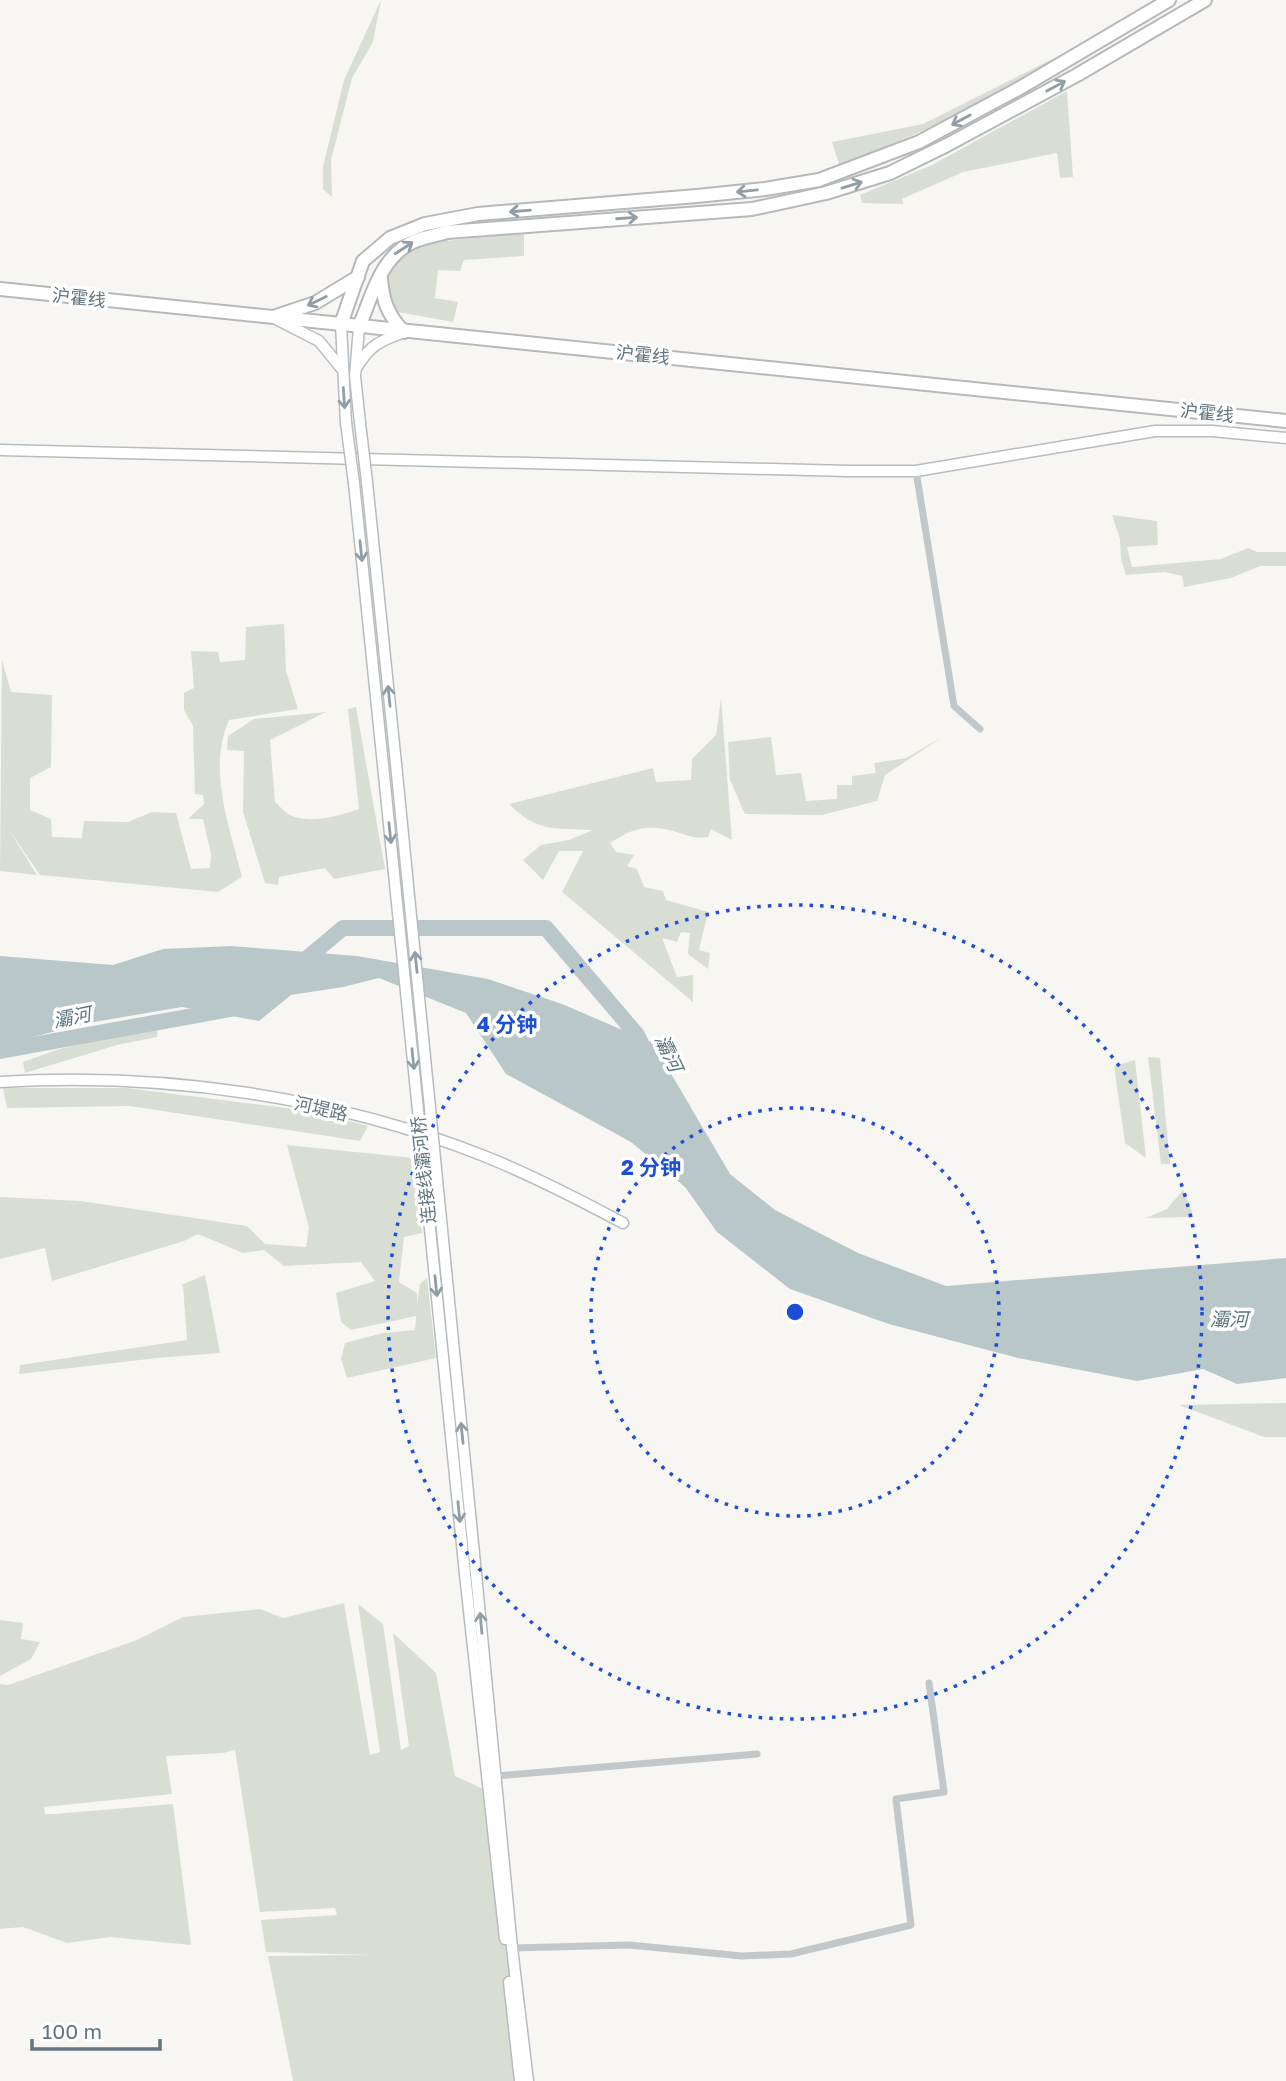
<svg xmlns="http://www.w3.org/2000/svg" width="1286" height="2081" font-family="'Golos Text','Noto Sans SC',sans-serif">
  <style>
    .green { fill: #d9ded4 }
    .water { fill: #b9c7c9 }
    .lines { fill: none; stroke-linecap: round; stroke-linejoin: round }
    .river { stroke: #b9c7c9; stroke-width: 16 }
    .secondary-casing { stroke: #b6bcc0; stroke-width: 13 }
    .highway-casing { stroke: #b5b9bc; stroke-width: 16 }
    .street { stroke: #c2c7c9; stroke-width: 7 }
    .secondary { stroke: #fff; stroke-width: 10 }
    .highway { stroke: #fff; stroke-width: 12 }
    .secondary-bridge-casing { stroke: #b6bcc0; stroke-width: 13; stroke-linecap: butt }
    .secondary-bridge { stroke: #fff; stroke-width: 10 }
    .oneway { stroke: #909ea5 }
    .ring { fill: none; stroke: #1d4ed8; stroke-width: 3.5; stroke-dasharray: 3.5 7 }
    .labels { text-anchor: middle; stroke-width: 7; stroke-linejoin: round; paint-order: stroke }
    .street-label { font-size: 18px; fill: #61757f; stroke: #fff }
    .water-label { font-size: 19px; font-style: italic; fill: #5b767b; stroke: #fff }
    .centre { fill: #1d4ed8; stroke: #fff; stroke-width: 3.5 }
    .ring-label { font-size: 21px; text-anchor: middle; font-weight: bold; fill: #1d4ed8; stroke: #fff; stroke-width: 7; stroke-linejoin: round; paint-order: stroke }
  </style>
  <rect width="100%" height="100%" fill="#f7f6f3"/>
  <!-- green -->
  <g class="green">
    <polygon points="381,0 373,42 352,78 331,160 332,197 323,189 323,167 344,80"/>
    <polygon points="1062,54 965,112 840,167 832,142 923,124"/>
    <polygon points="1067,91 1073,177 1060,178 1057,153 963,172 902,199 903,204 862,203 860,195 932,165"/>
    <polygon points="524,233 524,256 464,260 460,271 438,270 435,298 458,302 453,322 392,311 384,286 390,266 424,243"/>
    <polygon points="1112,515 1157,521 1158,545 1127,547 1132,567 1221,559 1248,548 1257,552 1286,552 1286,566 1260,566 1231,578 1184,587 1182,576 1165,572 1126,575 1121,559 1120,539"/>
    <path d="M284,624L286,671L298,709L229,720C207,769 230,828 242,877L218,892L40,875L9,830L37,875L0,871L2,660L11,692L52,695L51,767L30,778V810L51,819L52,837L82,838L84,821L128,822L152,812L176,813L191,869L210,868L211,854L203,819H188L204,804L203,795L195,794L193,726L184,710V693L194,688L191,651L218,652L220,662L245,660L246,627Z"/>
    <path d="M721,698L732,840L711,829L708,837C693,840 683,833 669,830C644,824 630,830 610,843L616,852L634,855L627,866L637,869L644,887L663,891L666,900L708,912L699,950L710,953L708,969L688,954L690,933L681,932L677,942L662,938L677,977L693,975V1002L562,892L583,851H559L543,880L523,860L541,845L569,840L593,830C557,828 537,833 509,804L653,768L656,782L691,780L692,759L716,735Z"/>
    <path d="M356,707L385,869L334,879L325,868L279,877L278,885L265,883L243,812L244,751L227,750L228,736L254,719L326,712L270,740L275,802C279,805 283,811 288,814C307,825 339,816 359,809L348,709Z"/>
    <polygon points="944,736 885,775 877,801 822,815 745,814 730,780 728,742 771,737 776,775 801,773 806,801 837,799 837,785 852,785 852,776 876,773 874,763 906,758"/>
    <polygon points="158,1025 157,1037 117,1045 25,1073 23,1062 59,1049"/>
    <polygon points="1148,1057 1160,1058 1170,1164 1161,1164"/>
    <polygon points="1135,1060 1146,1158 1125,1143 1114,1066"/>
    <polygon points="3,1088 127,1088 311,1111 368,1126 360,1141 130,1106 7,1108"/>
    <polygon points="287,1145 414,1158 422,1233 404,1237 399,1282 417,1293 417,1304 420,1284 427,1278 436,1358 347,1378 341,1359 345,1343 383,1333 415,1330 416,1316 351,1330 341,1322 336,1293 375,1281 361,1262 284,1266 264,1250 243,1253 198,1234 184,1241 52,1281 45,1248 0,1259 0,1197 81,1201 247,1226 265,1244 306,1247 309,1228"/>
    <polygon points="1183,1190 1194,1217 1146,1218 1167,1209"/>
    <polygon points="205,1275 220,1353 157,1358 19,1374 20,1365 187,1340 183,1286 181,1285"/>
    <polygon points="1286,1403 1286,1437 1264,1437 1179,1405"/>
    <polygon points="344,1603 370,1755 380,1752 358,1604 383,1624 401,1750 409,1746 393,1633 436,1673 455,1776 490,1792 521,2081 293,2081 268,1956 371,1955 266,1952 261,1920 337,1915 335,1908 260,1912 235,1750 223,1753 166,1756 172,1794 44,1807 45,1814 54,1814 173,1804 191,1945 111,1937 67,1943 23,1927 0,1929 0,1684 8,1685 137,1640 183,1617 260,1609 283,1618"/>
    <polygon points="0,1620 23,1623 21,1639 40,1642 31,1659 0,1676"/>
  </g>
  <!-- water -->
  <polygon class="water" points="231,946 357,956 488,979 562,1004 653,1043 730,1174 775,1210 858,1253 946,1286 1286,1258 1286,1378 1237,1384 1203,1369 1137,1381 1018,1358 889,1324 790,1289 717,1232 685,1187 631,1142 506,1074 466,1013 379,978 343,987 291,995 259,1021 182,1007 82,1024 14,1042 0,1043 0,956 113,965 163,949"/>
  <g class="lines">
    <!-- river -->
    <g class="river">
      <polyline points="299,965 343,928 546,928 637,1035 646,1054"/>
      <polyline points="0,1051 231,1009"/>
    </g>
    <!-- secondary casing -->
    <g class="secondary-casing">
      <g id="secondary">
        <polyline points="276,319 319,341 341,368"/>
        <polyline points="341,324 346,423"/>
        <polyline points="359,327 355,376 360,423"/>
        <path d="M357,367C370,345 380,341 404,332"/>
        <polyline points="0,450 848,471 916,471 1155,431 1212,431 1286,438"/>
        <polyline points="367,482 396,764"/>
        <polyline points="354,483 383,765"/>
        <path d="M0,1082C161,1072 333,1096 484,1156C532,1175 578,1199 623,1223"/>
        <polyline points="465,1574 505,1939"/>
        <polyline points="476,1574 512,1948 528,2081"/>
        <polyline points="509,1982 520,2081"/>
      </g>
    </g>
    <!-- highway casing -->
    <g class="highway-casing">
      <g id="highway">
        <path d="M381,279C383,302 388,315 404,332"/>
        <polyline points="0,289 1286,421"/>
        <polyline points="276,316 315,303 358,277"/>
        <polyline points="341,324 363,261 390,238 425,224 478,214 697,196 765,189 819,180 919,142 1018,89 1169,0"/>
        <path d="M359,327C372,296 381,255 415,241C425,237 437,235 447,232L752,209L826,193L890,173L947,145L1077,75L1205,0"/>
      </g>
    </g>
    <!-- street -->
    <g class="street">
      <polyline points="916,471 954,706 980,729"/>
      <polyline points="496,1776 757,1754"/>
      <polyline points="512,1948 629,1945 742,1956 791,1954 911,1925 896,1799 944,1792 929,1683"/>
    </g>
    <!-- secondary -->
    <use href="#secondary" class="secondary"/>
    <!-- highway -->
    <use href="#highway" class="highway"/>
    <!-- secondary-bridge casing -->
    <g class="secondary-bridge-casing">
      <g id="secondary-bridge">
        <polyline points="346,423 354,483"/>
        <polyline points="360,423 367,482"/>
        <polyline points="396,764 476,1574"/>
        <polyline points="383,765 465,1574"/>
      </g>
    </g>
    <!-- secondary-bridge -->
    <use href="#secondary-bridge" class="secondary-bridge"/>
  </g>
  <!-- one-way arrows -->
  <defs><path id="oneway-shaft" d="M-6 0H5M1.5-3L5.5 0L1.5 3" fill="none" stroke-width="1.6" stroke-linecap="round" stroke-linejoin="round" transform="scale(1.75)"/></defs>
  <g class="oneway">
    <use href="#oneway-shaft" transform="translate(1056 86) rotate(-28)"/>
    <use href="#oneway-shaft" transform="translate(961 120) rotate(152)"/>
    <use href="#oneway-shaft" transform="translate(852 185) rotate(-17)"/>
    <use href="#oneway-shaft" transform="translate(747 191) rotate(174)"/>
    <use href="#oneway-shaft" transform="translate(520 211) rotate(175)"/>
    <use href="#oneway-shaft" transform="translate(627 218) rotate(-4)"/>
    <use href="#oneway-shaft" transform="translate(404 248) rotate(-33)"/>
    <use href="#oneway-shaft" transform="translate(317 301) rotate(154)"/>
    <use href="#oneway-shaft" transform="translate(344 398) rotate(86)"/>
    <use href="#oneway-shaft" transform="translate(361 551) rotate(84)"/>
    <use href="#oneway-shaft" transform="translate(389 696) rotate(-96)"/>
    <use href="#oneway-shaft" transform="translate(390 833) rotate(84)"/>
    <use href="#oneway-shaft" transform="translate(416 962) rotate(-96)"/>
    <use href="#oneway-shaft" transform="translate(413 1059) rotate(84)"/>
    <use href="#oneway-shaft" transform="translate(436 1286) rotate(84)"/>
    <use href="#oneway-shaft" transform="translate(462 1433) rotate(-96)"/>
    <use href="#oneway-shaft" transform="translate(459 1512) rotate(84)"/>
    <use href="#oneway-shaft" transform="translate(481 1623) rotate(-95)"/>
  </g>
  <!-- distance rings -->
  <g class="ring">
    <circle cx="795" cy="1312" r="204"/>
    <circle cx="795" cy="1312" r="407"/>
  </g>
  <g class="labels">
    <!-- street labels -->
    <g class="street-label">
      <text transform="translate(79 298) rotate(6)" y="6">沪霍线</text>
      <text transform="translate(643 355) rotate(6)" y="6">沪霍线</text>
      <text transform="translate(1207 413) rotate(6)" y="6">沪霍线</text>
      <text transform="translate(321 1109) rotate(13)" y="6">河堤路</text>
      <text transform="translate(424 1170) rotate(-96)" y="6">连接线灞河桥</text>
    </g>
    <!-- water labels -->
    <g class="water-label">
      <text transform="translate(72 1017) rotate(-11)" y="7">灞河</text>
      <text transform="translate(669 1053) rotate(65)" y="7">灞河</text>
      <text x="1229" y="1326">灞河</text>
    </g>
  </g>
  <circle cx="795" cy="1312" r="10" class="centre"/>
  <g class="ring-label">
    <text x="507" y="1032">4 分钟</text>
    <text x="651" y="1175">2 分钟</text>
  </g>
  <!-- scale -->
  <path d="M32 2039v10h128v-10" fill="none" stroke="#61757f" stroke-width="3.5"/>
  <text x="42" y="2039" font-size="21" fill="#61757f" stroke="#ffffff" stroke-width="5" paint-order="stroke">100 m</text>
</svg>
